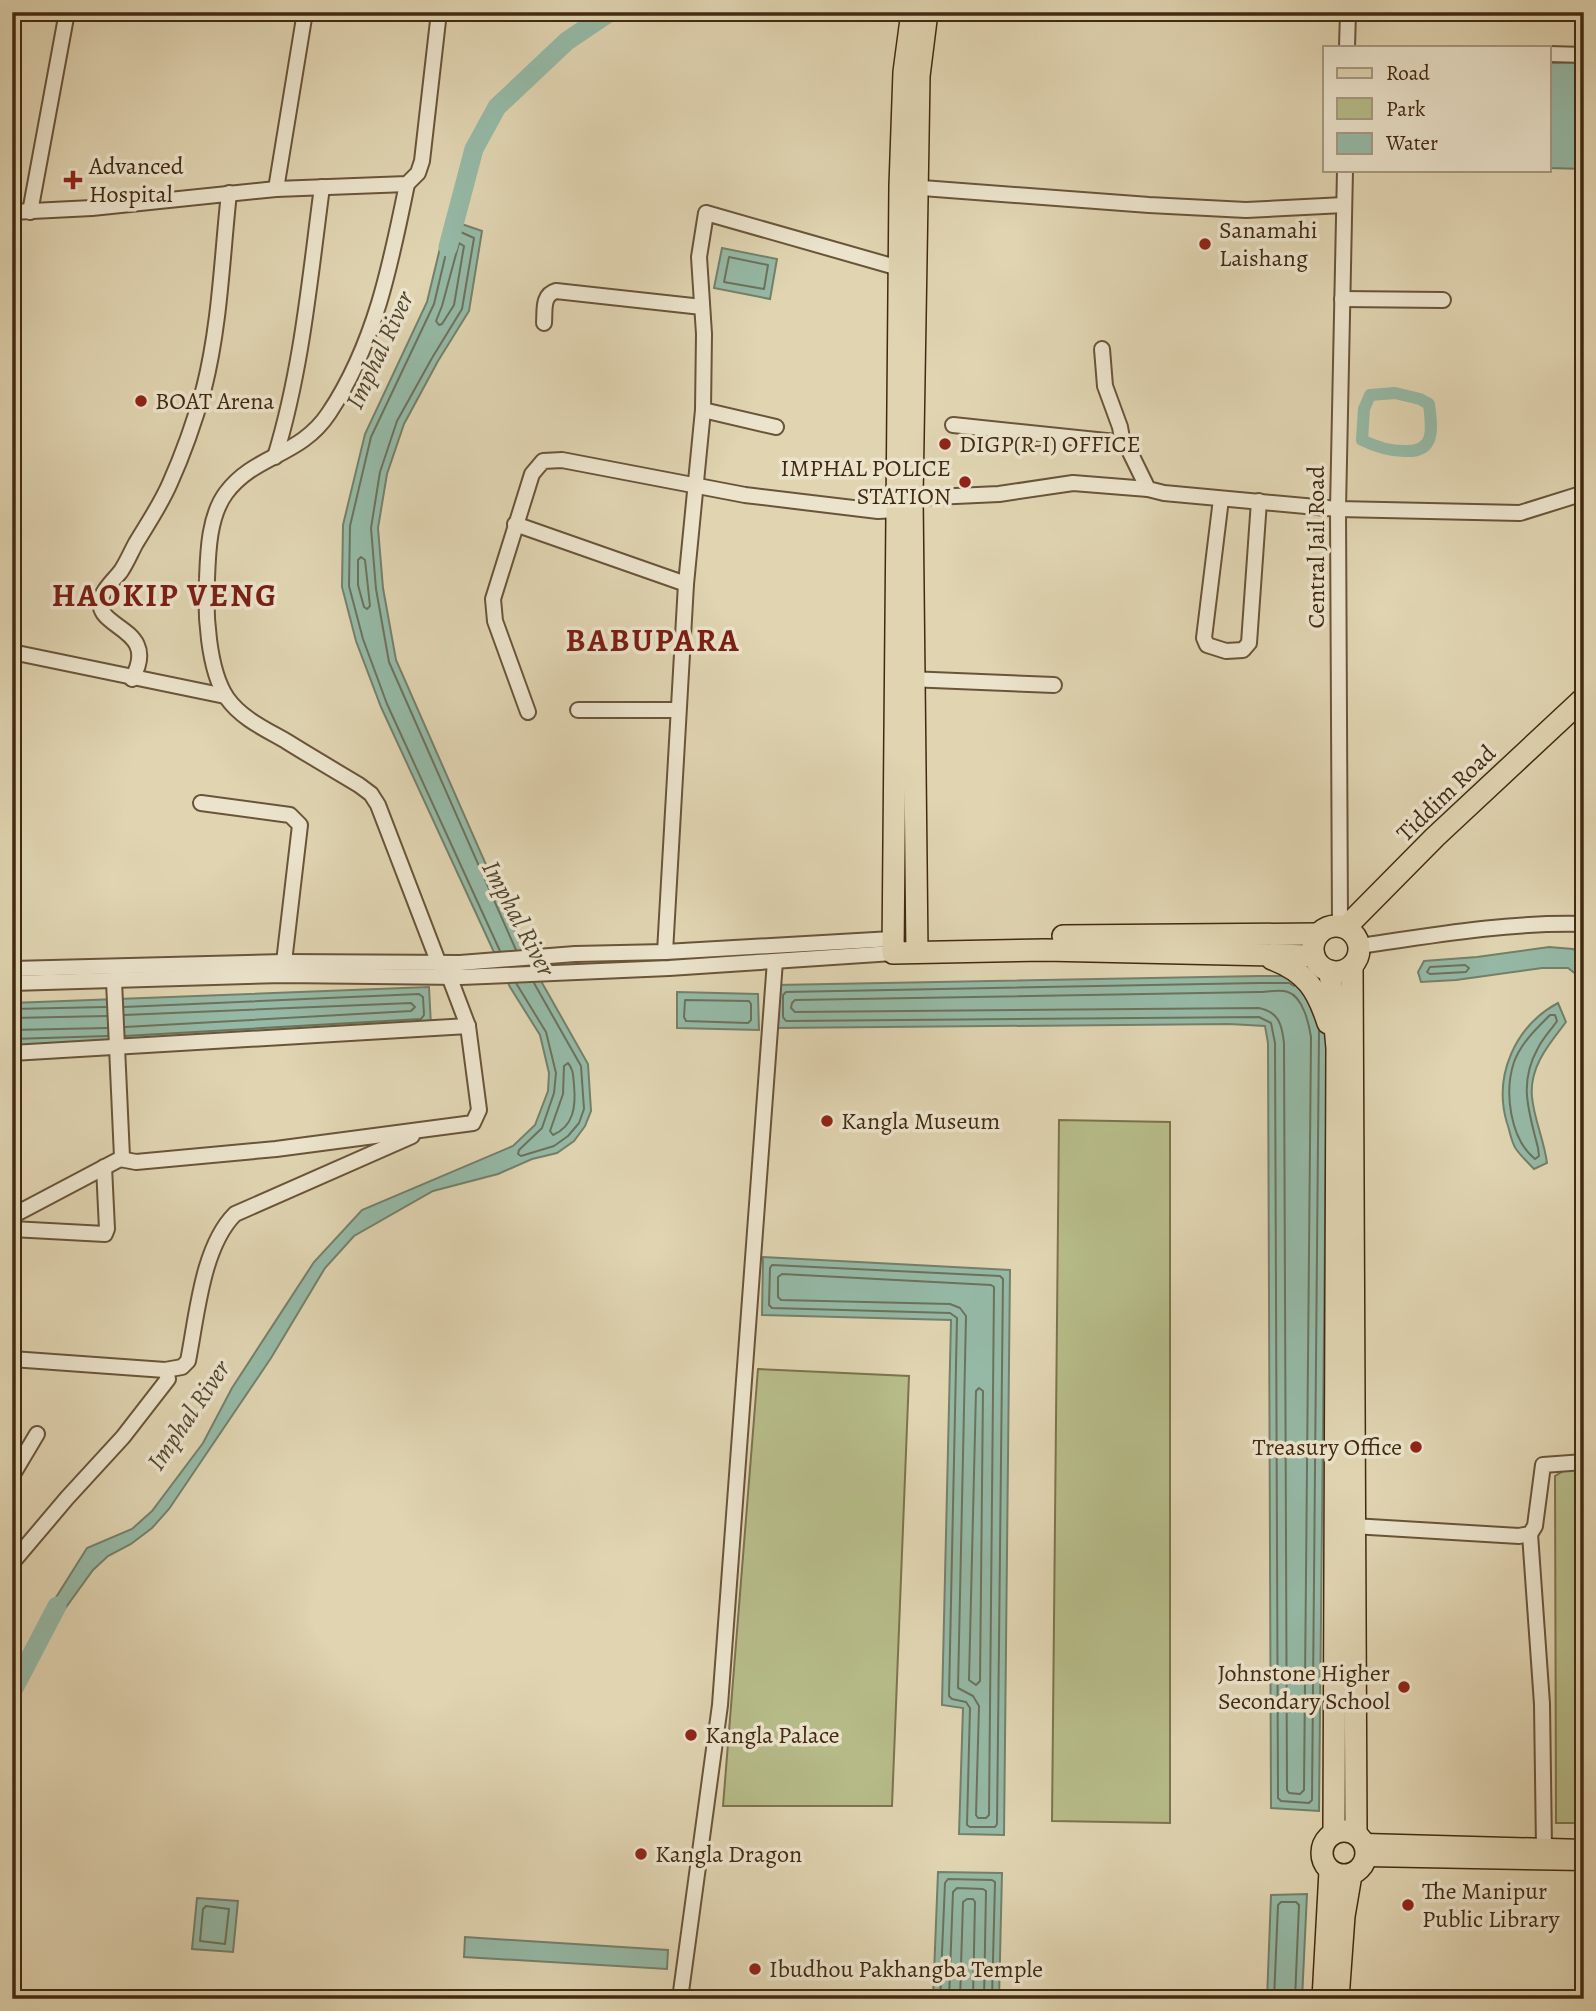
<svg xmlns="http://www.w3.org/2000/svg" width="1596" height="2011" font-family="Alegreya,serif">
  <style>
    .green { fill: #b6bc89; stroke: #7c734d; stroke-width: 2 }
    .water { fill: #95b9a6; stroke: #74806a; stroke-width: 2 }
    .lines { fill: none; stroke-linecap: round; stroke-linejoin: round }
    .shore { stroke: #6c725c; stroke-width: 2 }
    .canal { stroke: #95b9a6; stroke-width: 12 }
    .river { stroke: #95b9a6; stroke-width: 19 }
    .minor-casing { stroke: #6a5439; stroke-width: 18 }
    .major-casing { stroke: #422a11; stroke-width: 21 }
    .highway-casing { stroke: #422a11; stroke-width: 24 }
    .minor { stroke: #ebe3cc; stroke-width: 14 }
    .major { stroke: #e0d4b1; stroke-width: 18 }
    .highway { stroke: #e0d4b1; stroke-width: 21 }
    .poi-dot { fill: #8f2418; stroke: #ebe3cc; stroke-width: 2.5 }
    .labels { text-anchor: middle; stroke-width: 7; stroke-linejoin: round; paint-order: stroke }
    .poi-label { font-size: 24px; fill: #422a11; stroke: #ebe3cc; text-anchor: start }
    .street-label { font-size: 24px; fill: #422a11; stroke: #ebe3cc }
    .water-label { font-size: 26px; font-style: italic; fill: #53472f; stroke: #ebe3cc }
    .district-label { font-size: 32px; font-weight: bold; letter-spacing: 2px; fill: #7a1f14; stroke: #ebe3cc }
  </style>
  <rect width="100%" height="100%" fill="#e0d4b1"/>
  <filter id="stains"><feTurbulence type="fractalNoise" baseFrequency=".00286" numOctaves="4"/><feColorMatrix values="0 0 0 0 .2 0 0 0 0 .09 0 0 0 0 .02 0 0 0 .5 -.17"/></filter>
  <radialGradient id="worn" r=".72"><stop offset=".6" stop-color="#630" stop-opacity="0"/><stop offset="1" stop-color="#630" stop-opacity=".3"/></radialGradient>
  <!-- green -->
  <g class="green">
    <polygon points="1059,1120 1170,1122 1170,1823 1052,1821"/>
    <polygon points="758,1369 909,1376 892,1806 723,1806"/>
    <polygon points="1565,1470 1584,1470 1584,1823 1556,1823 1555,1476"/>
  </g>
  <!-- water -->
  <g class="water">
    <polygon points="1584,62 1584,169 1549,168 1549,63"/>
    <polygon points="447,219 482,231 469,311 438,361 404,424 387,474 378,528 383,588 396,660 524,951 588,1064 591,1111 585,1126 574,1141 557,1153 532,1159 498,1174 433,1191 354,1236 325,1268 271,1358 169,1509 152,1528 131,1544 108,1556 93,1570 43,1639 50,1607 87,1548 132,1529 152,1511 203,1443 232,1388 314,1262 362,1210 513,1146 535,1125 548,1091 549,1073 540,1035 510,987 381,707 356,641 342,587 343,525 365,434 427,302"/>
    <polygon points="722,248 777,259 770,299 714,288"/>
    <polygon points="1549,947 1573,949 1584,955 1584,978 1581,978 1568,968 1542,968 1456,980 1421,982 1418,972 1424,961 1477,957"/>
    <polygon points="1259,976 1292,976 1304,984 1327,1036 1319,1811 1271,1808 1268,1043 1265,1026 1229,1024 775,1028 776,985"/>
    <polygon points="429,987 431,1026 127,1043 12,1046 12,1003"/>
    <polygon points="677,992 758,994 759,1030 677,1028"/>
    <path d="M1558,1003L1566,1022C1549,1044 1529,1067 1532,1097C1534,1119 1544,1140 1547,1163L1534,1169C1528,1163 1521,1156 1516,1149C1511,1142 1510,1131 1507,1123C1493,1076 1515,1026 1558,1003Z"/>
    <polygon points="763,1257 1010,1270 1004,1835 959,1834 963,1708 942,1705 951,1320 762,1315"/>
    <polygon points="938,1872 1002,1873 999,1999 933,1999"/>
    <polygon points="1307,1894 1302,1999 1267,1999 1271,1895"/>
    <polygon points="197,1898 238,1901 233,1952 192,1949"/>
    <polygon points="465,1937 668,1950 667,1969 464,1957"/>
  </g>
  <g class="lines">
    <!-- shore -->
    <g class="shore">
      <polygon points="459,243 464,246 454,305 442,324 439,325 436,321 442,306"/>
      <polygon points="729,257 768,265 764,289 724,282"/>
      <polygon points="361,557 365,560 370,606 367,609 364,607 358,585 358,560"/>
      <polyline points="500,951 387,704 363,639 349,586 350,526 371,437 434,304 451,232 454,229 474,238 462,309 432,358 397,421 380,472 371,528 376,589 389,662 516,950"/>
      <polygon points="1465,965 1469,968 1466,972 1430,974 1427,972 1430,967"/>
      <polyline points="516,983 546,1032 556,1073 554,1093 542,1128 519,1150 518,1154 521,1156 554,1146 568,1136 579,1123 584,1109 581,1066 534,983"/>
      <polyline points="1294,986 1289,983 1259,983 786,992 783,995 783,1017 786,1021 1259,1017 1271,1023 1275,1043 1278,1798 1281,1801 1309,1803 1312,1800 1319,1031"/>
      <path d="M1259,992C1267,992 1280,989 1288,992C1303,997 1309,1024 1311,1037L1304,1790L1300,1794L1289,1793L1287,1790L1284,1043C1282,1025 1279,1012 1259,1008L795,1012L791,1008L792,1003L795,1000Z"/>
      <polygon points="685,1000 749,1001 751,1004 751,1020 748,1023 686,1021 684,1017"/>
      <polyline points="124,1007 419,994 423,997 424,1015 421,1019 125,1036"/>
      <polyline points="12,1009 106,1007"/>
      <polyline points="124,1015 411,1003 415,1007 411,1011 125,1027"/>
      <path d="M1550,1015H1555L1557,1021C1551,1030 1543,1038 1538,1048C1518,1084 1529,1111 1538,1148L1539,1156L1535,1159C1510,1139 1504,1092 1514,1062C1521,1043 1536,1029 1550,1015Z"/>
      <polyline points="12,1018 107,1016"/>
      <polyline points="12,1030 107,1028"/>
      <polyline points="12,1039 108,1036"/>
      <path d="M568,1063C574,1070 573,1077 574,1085C576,1106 574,1126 553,1135L550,1131L563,1094L564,1066Z"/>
      <polygon points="772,1265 1000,1276 1003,1279 997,1824 995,1827 970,1827 967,1825 970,1708 966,1702 952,1699 949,1696 957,1318 950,1313 772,1308 769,1305 770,1268"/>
      <polygon points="782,1274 991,1285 994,1287 989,1815 986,1818 978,1818 976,1815 979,1706 973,1696 958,1688 966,1316 960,1308 950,1304 781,1300 778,1297 778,1277"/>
      <polygon points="979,1388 983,1391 980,1681 976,1685 969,1680 976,1391"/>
      <polygon points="206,1906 229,1909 225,1944 200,1941 203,1909"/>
      <polyline points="940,1999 945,1883 948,1879 992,1880 995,1882 992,1999"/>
      <polyline points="949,1999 953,1892 957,1888 983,1889 986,1891 984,1999"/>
      <polyline points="960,1999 963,1902 967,1899 973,1899 975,1902 973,1999"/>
      <polyline points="1274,1999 1278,1905 1281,1902 1296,1902 1299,1905 1295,1999"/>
    </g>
    <!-- canal -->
    <path class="canal" d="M1395,393L1420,399L1429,404C1432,429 1436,453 1404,451C1388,451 1376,447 1362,440L1364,409L1370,395Z"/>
    <!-- river -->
    <g class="river">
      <polyline points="448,247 474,149 497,107 567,41 610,12"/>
      <polyline points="12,1692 57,1606"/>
    </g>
    <!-- minor casing -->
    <g class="minor-casing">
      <g id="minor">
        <polyline points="1347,47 1348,12"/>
        <polyline points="1549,54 1584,55"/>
        <path d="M407,184C391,263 375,344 329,413C300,457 255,454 226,493C209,516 208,551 207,579C205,612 208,670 227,698C241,718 265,729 286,741C310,756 334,770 359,785L371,794L378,805L439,964L449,976L468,1026"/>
        <polyline points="909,187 1149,205 1246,210 1344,205"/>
        <polyline points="276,189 305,12"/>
        <polyline points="12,212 92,208 276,189 407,184 418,173 422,161 439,12"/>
        <polyline points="30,212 67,12"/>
        <polyline points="1342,299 1443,300"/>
        <path d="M544,323C545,310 542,295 556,291L702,307"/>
        <polyline points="1102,349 1105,386 1120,427 1123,444"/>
        <polyline points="703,410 776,427"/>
        <polyline points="953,425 1116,442 1127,446 1148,489 1164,493 1338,509 1520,513 1584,493"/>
        <path d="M275,457C302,369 310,277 322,187"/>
        <polyline points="1221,499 1204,638 1207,645 1226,651 1243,650 1249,643 1259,501"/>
        <polyline points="515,524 686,584"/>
        <polyline points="12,652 225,696"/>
        <path d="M132,679C162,625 89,630 102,596C106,586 115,579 121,571C127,562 131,552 136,543C148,523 161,504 170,483C184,452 195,420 204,388C220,325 222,257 229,193"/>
        <polyline points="908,679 1054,685"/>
        <polyline points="578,710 678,710"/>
        <polyline points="528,712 495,621 493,599 532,474 543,461 562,460 745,495 878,511 898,510 912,498 999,494 1073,483 1148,489"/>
        <polyline points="201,803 290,815 300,825 284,962"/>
        <polyline points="1340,925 1338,509 1345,170"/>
        <path d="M1360,946C1434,935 1508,922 1584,924"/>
        <polyline points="665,952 686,584 703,410 704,334 699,257 706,213 899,268"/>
        <polyline points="12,969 284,962 460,963 575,954 665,952 892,939"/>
        <polyline points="12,983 283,975 461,977 669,968 893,953"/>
        <polyline points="12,1053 468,1026 479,1110 473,1123 276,1149 136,1162 120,1159"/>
        <polyline points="12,1216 120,1159 122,1157 114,981"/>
        <polyline points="12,1229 105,1234 107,1229 104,1167"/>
        <polyline points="12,1359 165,1370 168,1379 123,1437 67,1498 12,1563"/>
        <path d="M165,1370L182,1367L188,1361C197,1316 202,1247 235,1214L412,1136"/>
        <polyline points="12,1476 37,1434"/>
        <polyline points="1353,1526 1519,1536 1530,1534 1535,1526 1543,1465 1584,1462"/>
        <polyline points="1530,1534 1542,1704 1544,1848"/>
        <polyline points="680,1999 720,1705 775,961"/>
      </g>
    </g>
    <!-- major casing -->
    <g class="major-casing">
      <g id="major">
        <polyline points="1365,1843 1584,1849"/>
        <polyline points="1367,1857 1584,1861"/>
      </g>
    </g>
    <!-- highway casing -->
    <g class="highway-casing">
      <g id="highway">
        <polyline points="912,12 904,72 900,186 893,953 1045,950 1314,956"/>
        <circle cx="1336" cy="949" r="23"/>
        <polyline points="1346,927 1435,837 1584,698"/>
        <polyline points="1063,936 1318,934"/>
        <polyline points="917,952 912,498 919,76 927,12"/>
        <path d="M1272,959C1306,972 1317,989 1328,1023"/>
        <polyline points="1352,967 1356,1834"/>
        <polyline points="1330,971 1337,1048 1334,1833"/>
        <circle cx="1344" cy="1853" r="22"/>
        <polyline points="1323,1999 1330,1871"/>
        <polyline points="1338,1999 1344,1916 1351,1875"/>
      </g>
    </g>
    <!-- minor -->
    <use href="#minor" class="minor"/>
    <!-- major -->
    <use href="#major" class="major"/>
    <!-- highway -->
    <use href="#highway" class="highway"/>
  </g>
  <!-- markers -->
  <g class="poi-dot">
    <path d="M69.5 169.5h7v7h7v7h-7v7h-7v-7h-7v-7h7z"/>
    <circle cx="1205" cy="244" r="7"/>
    <circle cx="141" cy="401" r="7"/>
    <circle cx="945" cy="444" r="7"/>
    <circle cx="965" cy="482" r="7"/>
    <circle cx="827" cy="1121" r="7"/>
    <circle cx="1416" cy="1447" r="7"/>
    <circle cx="1404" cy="1687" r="7"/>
    <circle cx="691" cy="1735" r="7"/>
    <circle cx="641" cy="1854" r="7"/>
    <circle cx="1408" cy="1905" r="7"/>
    <circle cx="755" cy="1969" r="7"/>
  </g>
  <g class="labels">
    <!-- poi labels -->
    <g class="poi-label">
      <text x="89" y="174">Advanced<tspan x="89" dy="28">Hospital</tspan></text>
      <text x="1219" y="238">Sanamahi<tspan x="1219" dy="28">Laishang</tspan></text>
      <text x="155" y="409">BOAT Arena</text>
      <text x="959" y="452">DIGP(R-I) OFFICE</text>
      <text x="951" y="476" text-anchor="end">IMPHAL POLICE<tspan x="951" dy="28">STATION</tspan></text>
      <text x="841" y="1129">Kangla Museum</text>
      <text x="1402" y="1455" text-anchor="end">Treasury Office</text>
      <text x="1390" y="1681" text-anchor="end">Johnstone Higher<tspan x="1390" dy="28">Secondary School</tspan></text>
      <text x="705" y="1743">Kangla Palace</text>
      <text x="655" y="1862">Kangla Dragon</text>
      <text x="1422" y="1899">The Manipur<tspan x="1422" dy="28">Public Library</tspan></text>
      <text x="769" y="1977">Ibudhou Pakhangba Temple</text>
    </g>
    <!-- street labels -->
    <g class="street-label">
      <text transform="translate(1316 547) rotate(-90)" y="8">Central Jail Road</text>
      <text transform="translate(1446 793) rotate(-44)" y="8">Tiddim Road</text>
    </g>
    <!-- water labels -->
    <g class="water-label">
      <text transform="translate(379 350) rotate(-65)" y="9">Imphal River</text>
      <text transform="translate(519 918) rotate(62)" y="9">Imphal River</text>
      <text transform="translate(188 1415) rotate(-56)" y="9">Imphal River</text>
    </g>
    <!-- district labels -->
    <g class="district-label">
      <text x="165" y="606">HAOKIP VENG</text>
      <text x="653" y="651">BABUPARA</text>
    </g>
  </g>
  <!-- margin -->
  <rect width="1596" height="2011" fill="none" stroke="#e0d4b1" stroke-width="42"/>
  <rect x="14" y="14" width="1568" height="1983" fill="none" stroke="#422a11" stroke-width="3.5"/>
  <rect x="21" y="21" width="1554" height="1969" fill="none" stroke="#422a11" stroke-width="2"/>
  <!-- legend -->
  <rect x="1323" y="46" width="228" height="126" fill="#ebe3cc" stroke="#a79981" stroke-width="2"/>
  <rect x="1337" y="68" width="35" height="10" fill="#e0d4b1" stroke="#a79981" stroke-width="2"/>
  <text x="1386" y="80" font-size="21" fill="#422a11">Road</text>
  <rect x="1337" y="98" width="35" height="21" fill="#b6bc89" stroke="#a79981" stroke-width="2"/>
  <text x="1386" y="116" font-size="21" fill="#422a11">Park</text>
  <rect x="1337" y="133" width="35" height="21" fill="#95b9a6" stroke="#a79981" stroke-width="2"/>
  <text x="1386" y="150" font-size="21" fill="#422a11">Water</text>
  <rect width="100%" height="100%" filter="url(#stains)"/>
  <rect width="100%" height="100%" fill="url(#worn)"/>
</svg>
